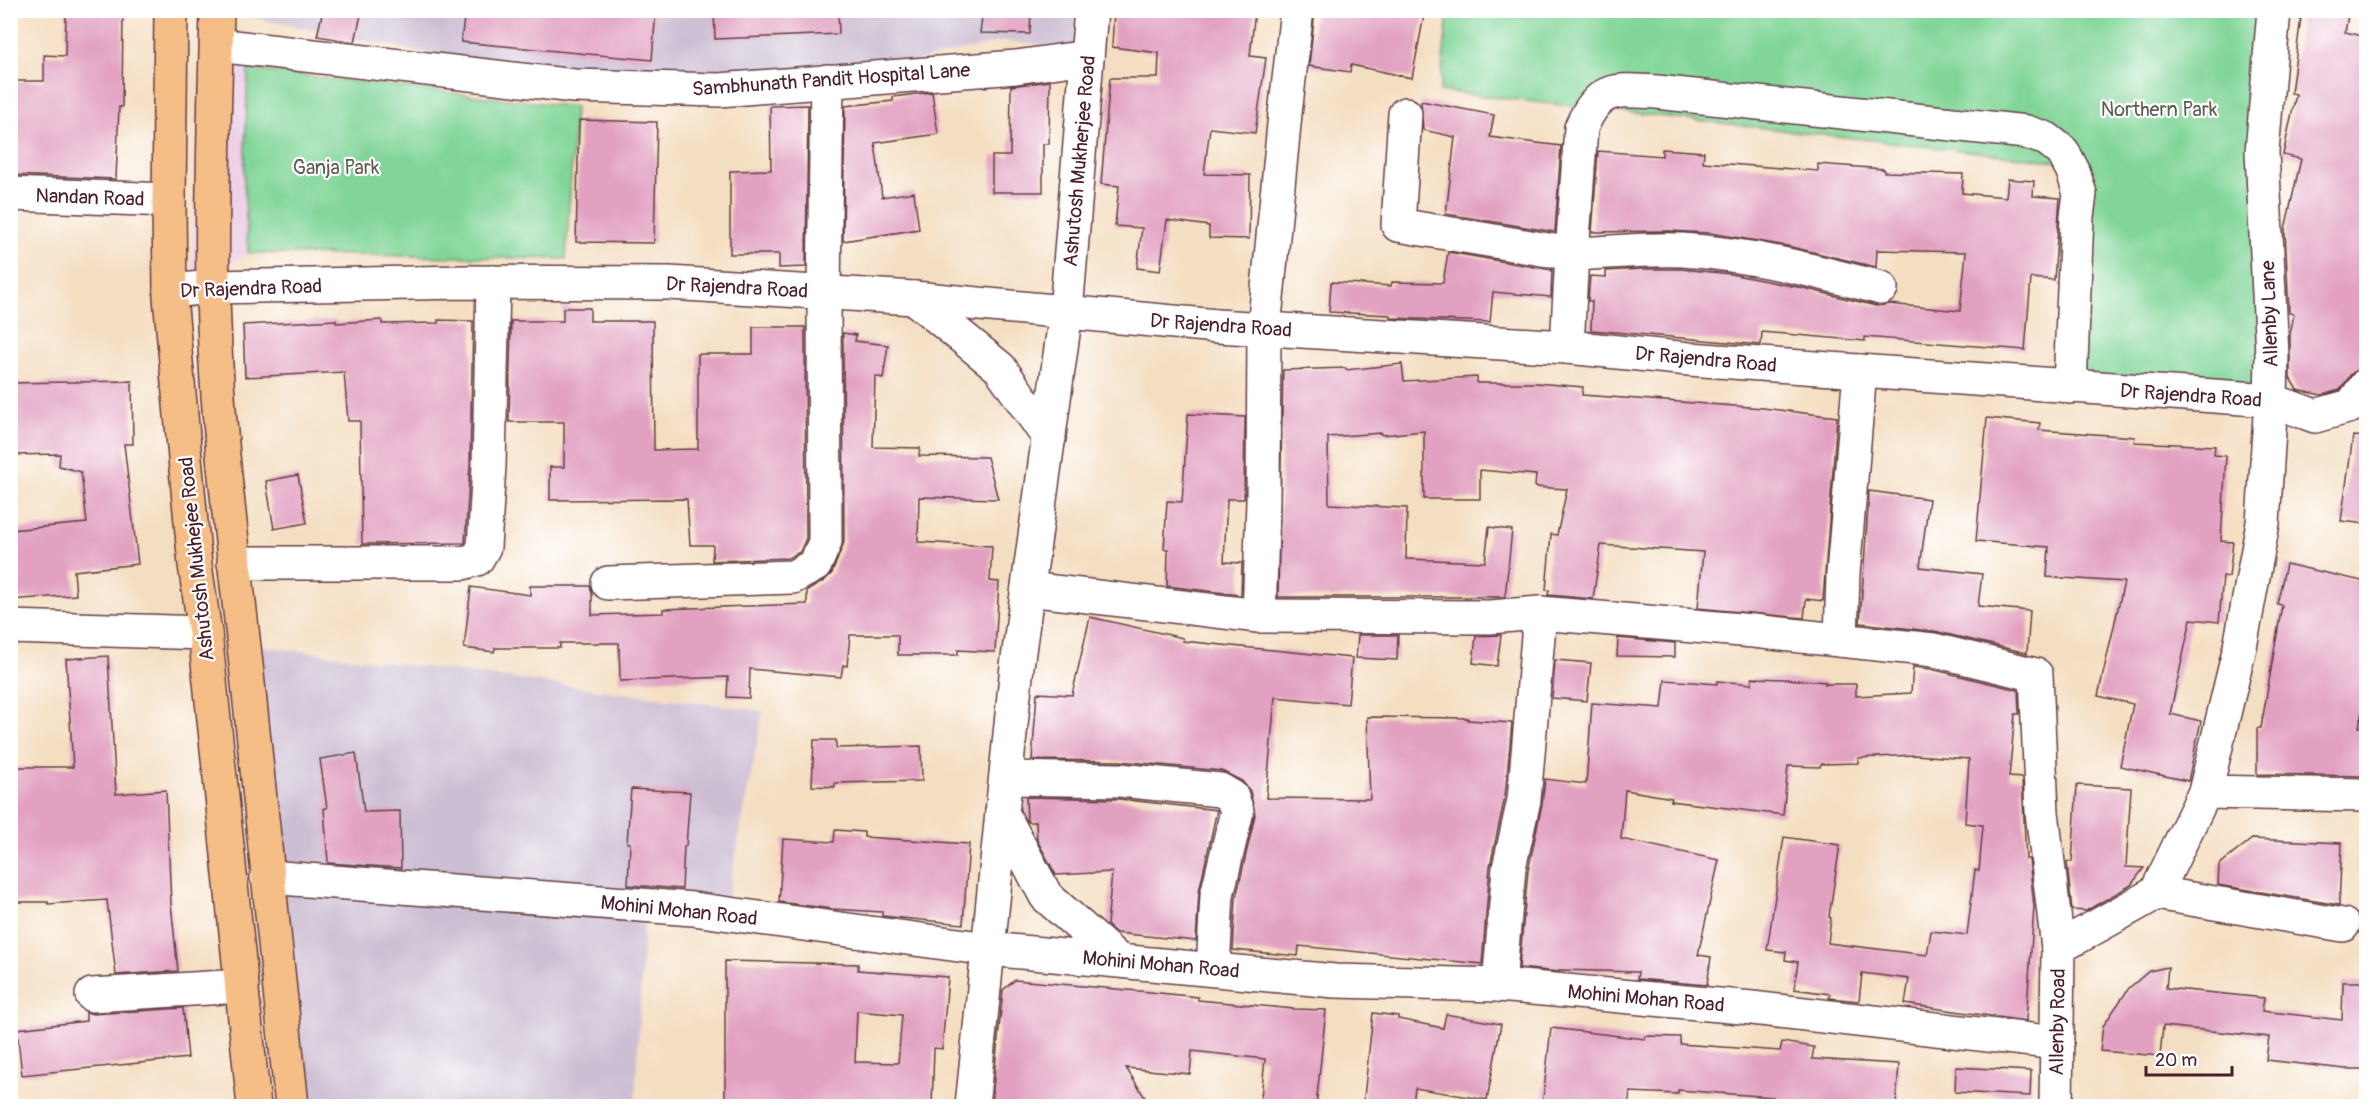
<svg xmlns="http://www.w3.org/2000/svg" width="2377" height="1117" font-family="Pangolin,sans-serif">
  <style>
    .built { fill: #eed0e7 }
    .industrial { fill: #ccbed3 }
    .green { fill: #81d598; stroke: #667a62; stroke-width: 1.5 }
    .building { fill: #e2a1c1; fill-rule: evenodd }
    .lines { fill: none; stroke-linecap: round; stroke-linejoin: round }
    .minor-casing { stroke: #643c42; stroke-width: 36 }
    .major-casing { stroke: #643c42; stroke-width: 36 }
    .minor { stroke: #fff; stroke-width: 33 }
    .major { stroke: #f6be87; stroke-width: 33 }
    .labels { text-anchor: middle; stroke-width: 4.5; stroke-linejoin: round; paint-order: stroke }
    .street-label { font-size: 20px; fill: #4a1f2b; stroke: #fff }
    .park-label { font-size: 20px; fill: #5d5f51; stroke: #fff }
  </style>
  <rect width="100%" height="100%" fill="#fff"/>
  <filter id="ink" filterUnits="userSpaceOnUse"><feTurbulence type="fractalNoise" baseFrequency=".0167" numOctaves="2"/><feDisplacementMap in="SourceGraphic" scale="12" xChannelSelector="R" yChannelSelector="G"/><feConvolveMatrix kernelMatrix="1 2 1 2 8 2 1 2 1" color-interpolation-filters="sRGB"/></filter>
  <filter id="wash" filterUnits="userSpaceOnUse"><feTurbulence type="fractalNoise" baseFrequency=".008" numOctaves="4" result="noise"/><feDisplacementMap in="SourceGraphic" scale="24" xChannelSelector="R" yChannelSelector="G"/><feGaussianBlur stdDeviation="1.35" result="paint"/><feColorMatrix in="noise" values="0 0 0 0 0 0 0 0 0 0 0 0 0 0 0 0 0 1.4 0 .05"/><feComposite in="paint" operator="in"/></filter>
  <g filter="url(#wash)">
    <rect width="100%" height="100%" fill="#f4dec1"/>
    <!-- built -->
    <polygon class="built" points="201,35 248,69 244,181 248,253 191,290"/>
    <!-- industrial -->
    <g class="industrial">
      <polygon points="221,11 1077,11 1074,48 1004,41 897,65 689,80 573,77 405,49"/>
      <polygon points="238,643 763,711 726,906 645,900 635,1106 295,1106"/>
    </g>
    <!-- green -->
    <g class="green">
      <polygon points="1448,11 2264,11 2263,390 2077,381 2081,164 1440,91"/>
      <polygon points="248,69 575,107 566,259 248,253 244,181"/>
    </g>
    <g id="blocks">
      <!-- building -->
      <g class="building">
        <polygon points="66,10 123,10 122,107 119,107 116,179 10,175 10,81 44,81 44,55 65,56"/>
        <polygon points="323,10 362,10 355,42 317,36"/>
        <polygon points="465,10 656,10 652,60 461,42"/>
        <polygon points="714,10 838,10 839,34 715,39"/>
        <polygon points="983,10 1031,10 1030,34 980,33"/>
        <polygon points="1114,10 1255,10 1250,56 1266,58 1255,133 1210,128 1204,174 1250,175 1249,239 1209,238 1209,226 1167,220 1160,271 1137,268 1142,228 1115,226 1119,186 1101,184 1110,78 1158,78 1159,53 1112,47"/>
        <polygon points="1315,10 1425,10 1412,78 1351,65 1350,72 1309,66"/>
        <polygon points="2302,10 2349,10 2345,32 2367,37 2367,343 2362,367 2351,374 2340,390 2322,395 2297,390 2290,378 2290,334 2294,314 2289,313 2285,229 2301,159 2283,155 2296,94 2291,93"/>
        <polygon points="1050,81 1049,144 1043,144 1043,192 992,192 992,156 1010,156 1011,86"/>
        <polygon points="932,92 938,134 875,143 882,197 914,192 919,229 843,241 845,106 893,101 893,97"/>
        <polygon points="1421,101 1494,115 1490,137 1561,146 1555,232 1446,214 1455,137 1423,130"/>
        <polygon points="808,105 806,267 779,268 779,254 730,254 730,171 771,170 770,106"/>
        <polygon points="579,120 657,122 654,243 576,242"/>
        <polygon points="1662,149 1704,152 1703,162 1818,171 1818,164 1884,169 1884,172 1963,174 1962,193 2006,197 2008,179 2034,181 2033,196 2060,198 2054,280 2031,278 2025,350 1865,337 1865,341 1762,332 1761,345 1591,330 1592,301 1588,301 1590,276 1606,277 1606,271 1642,269 1681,269 1730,274 1803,288 1876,306 1889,304 1960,311 1966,252 1877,250 1876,267 1787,246 1710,233 1668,231 1592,232 1598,151 1662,156"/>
        <polygon points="1448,252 1552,270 1551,297 1493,292 1490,322 1390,318 1390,315 1329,312 1331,282 1391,286 1392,282 1443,283"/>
        <polygon points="563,308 590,308 590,321 653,321 654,450 698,449 698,354 753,354 753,327 805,327 806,538 800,552 788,558 712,561 713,545 690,545 687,499 550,500 550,467 564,467 564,422 509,422 511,321 563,321"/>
        <polygon points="336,320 336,323 382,320 382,324 438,323 438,320 473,321 470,465 465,543 362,544 360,421 348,421 344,372 245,377 243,325"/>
        <polygon points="843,333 856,335 855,341 888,345 883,378 875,376 873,447 920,448 919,456 987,457 998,499 919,497 918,542 992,546 990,581 999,582 995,652 958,650 958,655 898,655 898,635 850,635 847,666 843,665 841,677 750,669 749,698 727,697 728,677 620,681 619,643 560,643 560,648 495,648 494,652 464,648 471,587 530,595 530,586 590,586 592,593 592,615 663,613 663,609 807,604 807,591 824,581 832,573 844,542"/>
        <polygon points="1402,364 1404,381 1477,377 1477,383 1536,383 1583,387 1582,395 1763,408 1837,417 1823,601 1806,599 1804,618 1698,608 1703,552 1601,545 1593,599 1548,595 1549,590 1546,590 1551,534 1557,535 1567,489 1535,487 1536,475 1480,470 1480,499 1424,499 1424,431 1382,435 1381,433 1328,437 1329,504 1407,508 1406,559 1485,562 1489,527 1512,530 1505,597 1278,597 1283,370 1346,368 1346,370"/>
        <polygon points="132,381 133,444 124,444 138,564 74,571 76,595 10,600 10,530 87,523 81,472 59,466 60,454 10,455 10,383"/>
        <polygon points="1188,414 1245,417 1244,499 1227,499 1224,562 1242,563 1241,595 1167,586 1168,549 1164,549 1167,501 1182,502"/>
        <polygon points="1987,418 2040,423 2039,430 2135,437 2134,442 2215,446 2214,455 2226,456 2221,541 2233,542 2229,577 2223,576 2219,622 2191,619 2170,714 2201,721 2188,781 2120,766 2133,704 2098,696 2124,582 2047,577 2049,547 1976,541"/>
        <polygon points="2353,436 2367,437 2367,524 2341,521"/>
        <polygon points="298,475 307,523 274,529 266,481"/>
        <polygon points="1869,491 1929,499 1920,567 1982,574 1978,606 2030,611 2027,653 1938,632 1860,623"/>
        <polygon points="2286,564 2367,582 2367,686 2359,727 2367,727 2367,776 2257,774 2257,728 2261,728 2282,605 2277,604"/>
        <polygon points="1090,617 1183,638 1183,641 1352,658 1348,704 1275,697 1266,798 1370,799 1367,717 1468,718 1468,720 1512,723 1505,797 1490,866 1482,964 1299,946 1298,956 1233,950 1236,898 1255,815 1250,791 1242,781 1222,771 1120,761 1032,760 1037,693 1072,695"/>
        <polygon points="1358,635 1398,635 1397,660 1356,658"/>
        <polygon points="1501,635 1497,666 1473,663 1476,636"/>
        <polygon points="1618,638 1675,643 1675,657 1617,656"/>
        <polygon points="108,656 116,794 166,790 171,904 178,971 116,975 107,900 48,904 48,902 10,902 10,767 73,767 66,659"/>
        <polygon points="1555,660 1591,663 1587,701 1552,698"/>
        <polygon points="1913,667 1931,669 2018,690 2019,714 2015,714 2009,777 2022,778 2026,859 2029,859 2034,907 2026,1021 1905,1004 1909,979 1862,973 1859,1001 1829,998 1830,994 1794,989 1798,962 1785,960 1786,952 1767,950 1784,837 1840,845 1829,917 1831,918 1828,943 1927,955 1931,931 1967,935 1975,870 1979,871 1983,825 1965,823 1969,759 1915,755 1858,758 1858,763 1821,764 1820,767 1788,766 1783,815 1671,801 1672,798 1625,790 1621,839 1719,860 1698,955 1711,957 1707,985 1637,979 1638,972 1559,970 1559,972 1519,968 1528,871 1542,804 1545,779 1586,784 1592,703 1662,708 1665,680 1717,684 1717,681 1752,684 1752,678 1784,679 1826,682 1825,684 1856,684 1856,696 1911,693"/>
        <polygon points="814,740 836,740 836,748 921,746 922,781 835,783 835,787 812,786"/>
        <polygon points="356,753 364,812 400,811 401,868 328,863 324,808 327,808 320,759"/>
        <polygon points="2077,785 2131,788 2126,867 2144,868 2131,885 2086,911 2072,910 2067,862 2072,862"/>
        <polygon points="631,789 690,792 686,846 684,846 682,889 628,885 630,843 627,843"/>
        <polygon points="1026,797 1119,799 1217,810 1199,891 1196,941 1116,933 1107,925 1112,872 1056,875 1037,840 1036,822 1028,822 1027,820"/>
        <polygon points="835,830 864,832 864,837 969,844 963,924 882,916 882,912 832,909 779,902 783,839 834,842"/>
        <polygon points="2252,839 2342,843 2339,905 2218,885 2219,865"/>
        <path d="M725,961L858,964V970L948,977L942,1049L934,1048L932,1107H725ZM857,1011L902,1015L898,1063L855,1062Z"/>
        <polygon points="2168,967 2166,988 2264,998 2262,1011 2342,1020 2343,982 2367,982 2367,1069 2345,1069 2266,1060 2269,1037 2163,1026 2160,1056 2100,1051 2103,1026 2129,988 2149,971"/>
        <polygon points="1015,980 1150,992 1198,997 1198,1000 1294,1009 1326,1010 1316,1107 1260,1107 1265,1059 1192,1051 1190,1074 1126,1068 1151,1107 991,1107 1003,990"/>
        <polygon points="183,1008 188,1058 22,1075 17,1029 86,1021 86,1012 93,1014"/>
        <polygon points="1373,1013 1398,1016 1398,1019 1443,1028 1446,1014 1501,1024 1487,1100 1415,1088 1413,1104 1390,1101 1390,1107 1363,1107"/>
        <polygon points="1551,1028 1645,1039 1645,1036 1680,1037 1680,1044 1780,1051 1782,1042 1814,1047 1812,1059 1899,1064 1896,1107 1772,1107 1773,1097 1678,1090 1678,1094 1630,1092 1628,1107 1542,1107"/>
        <polygon points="1956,1067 2031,1071 2030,1096 1955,1092"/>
      </g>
    </g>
  </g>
  <g filter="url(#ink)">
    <use href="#blocks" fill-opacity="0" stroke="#643c42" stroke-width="1.5"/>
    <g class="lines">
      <!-- minor casing -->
      <g class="minor-casing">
        <g id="minor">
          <polyline points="217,45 574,86 719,90 1016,67 1087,57"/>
          <polyline points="1405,114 1398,225 1572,254 1567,347"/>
          <polyline points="10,194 169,200"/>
          <path d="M1881,288C1816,271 1750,254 1682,250C1646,248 1608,253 1572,254L1581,128C1599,85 1616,90 1657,92L2026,132L2047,139L2063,152L2073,171L2080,194L2077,216L2070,387"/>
          <polyline points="170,291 213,287 465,282 669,283 914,298 1217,326 1567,347 1689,359 2271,400 2315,416 2351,406 2366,385"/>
          <polyline points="914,298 1000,368 1049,438"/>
          <polyline points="234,563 463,563 477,559 484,547 489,466 493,282"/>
          <polyline points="608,583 793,577 815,565 825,542 824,292 827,81"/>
          <polyline points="1028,589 1259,616 1490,617 1540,613 1753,631 1934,650 2036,675 2042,812 2058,948"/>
          <polyline points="1259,616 1263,501 1264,329 1285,114 1297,10"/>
          <polyline points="10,627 205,633"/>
          <polyline points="1841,640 1843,574 1860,371"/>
          <polyline points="1006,778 1120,780 1220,790 1232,797 1237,811 1217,895 1213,969"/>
          <polyline points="2205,792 2366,795"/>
          <polyline points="1002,813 1046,896 1118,960"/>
          <polyline points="267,877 693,909 988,949 1335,981 1499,985 1752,1008 2057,1043"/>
          <polyline points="2156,893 2343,925"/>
          <polyline points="1499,985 1509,868 1524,800 1540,613"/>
          <polyline points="92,995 242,986"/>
          <polyline points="972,1106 1017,666 1066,312 1091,10"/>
          <polyline points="2056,1106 2058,948 2156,893 2205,792 2240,647 2263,523 2271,400 2272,355 2262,152 2274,10"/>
        </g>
      </g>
      <!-- major casing -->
      <g class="major-casing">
        <g id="major">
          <polyline points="171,10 169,200 170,297 195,565 205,633 254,1106"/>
          <path d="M217,10C215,102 211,195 213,287C215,420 234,551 248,683C263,824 277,965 292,1106"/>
        </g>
      </g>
      <!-- minor -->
      <use href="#minor" class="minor"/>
      <!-- major -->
      <use href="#major" class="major"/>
    </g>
  </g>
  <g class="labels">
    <!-- street labels -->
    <g class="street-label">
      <text transform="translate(831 79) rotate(-4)" y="7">Sambhunath Pandit Hospital Lane</text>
      <text transform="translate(1079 161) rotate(-85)" y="7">Ashutosh Mukherjee Road</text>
      <text transform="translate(90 197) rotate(2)" y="7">Nandan Road</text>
      <text transform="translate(737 287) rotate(3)" y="7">Dr Rajendra Road</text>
      <text transform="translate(251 288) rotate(-2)" y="7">Dr Rajendra Road</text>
      <text transform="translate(2269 314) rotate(-92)" y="7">Allenby Lane</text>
      <text transform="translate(1221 325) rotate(4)" y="7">Dr Rajendra Road</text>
      <text transform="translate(1706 359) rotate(5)" y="7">Dr Rajendra Road</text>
      <text transform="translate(2191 395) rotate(4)" y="7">Dr Rajendra Road</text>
      <text transform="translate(196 559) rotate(-96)" y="7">Ashutosh Mukhejee Road</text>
      <text transform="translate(679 910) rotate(6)" y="7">Mohini Mohan Road</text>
      <text transform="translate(1161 964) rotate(5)" y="7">Mohini Mohan Road</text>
      <text transform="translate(1646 998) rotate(5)" y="7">Mohini Mohan Road</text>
      <text transform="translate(2057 1022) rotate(-89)" y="7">Allenby Road</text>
    </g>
    <!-- park labels -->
    <g class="park-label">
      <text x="2159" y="116">Northern Park</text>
      <text x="336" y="174">Ganja Park</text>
    </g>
  </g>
  <!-- margin -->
  <rect width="2377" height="1117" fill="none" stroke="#fff" stroke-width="36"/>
  <!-- scale -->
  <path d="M2146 1066v9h86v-9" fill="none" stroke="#4a1f2b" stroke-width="3"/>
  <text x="2155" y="1066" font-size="18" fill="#4a1f2b" stroke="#ffffff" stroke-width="4.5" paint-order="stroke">20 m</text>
</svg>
